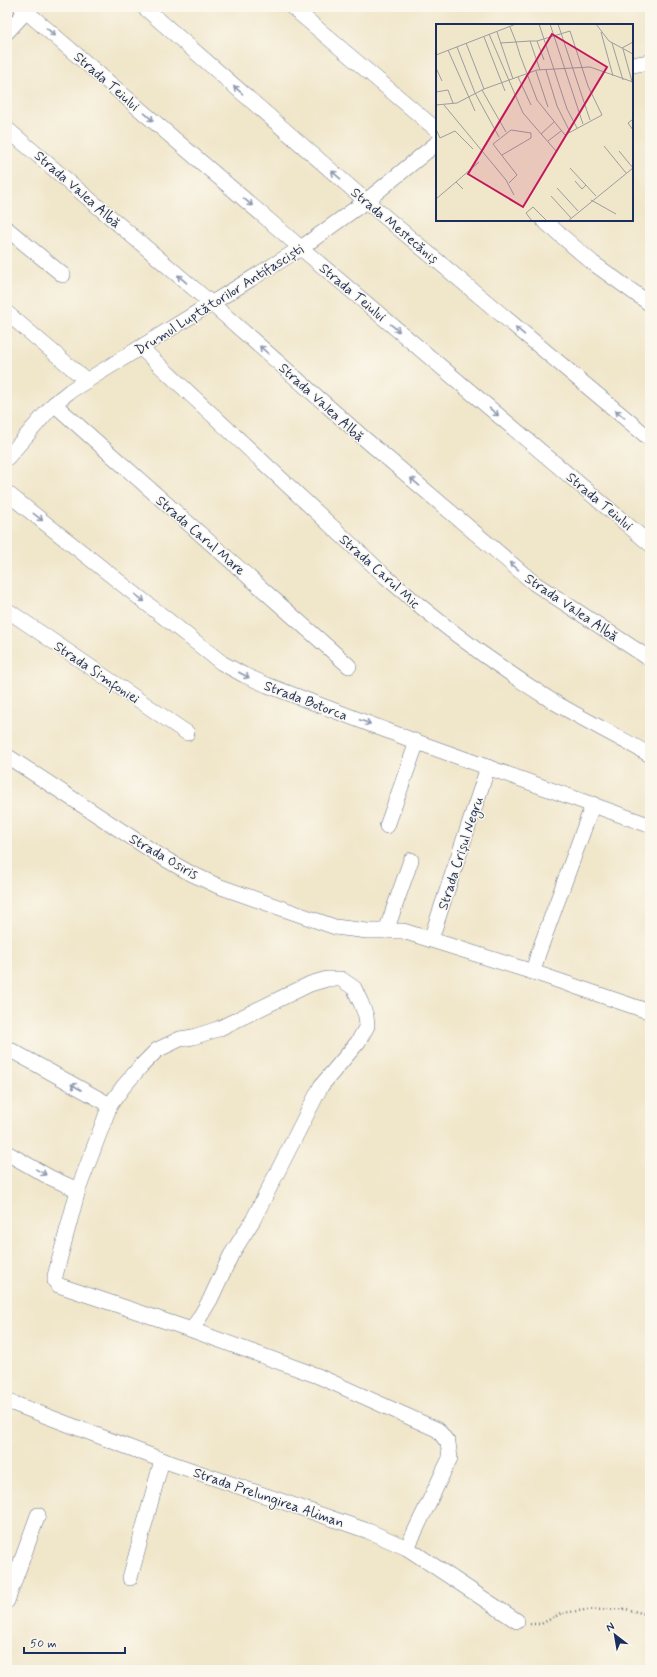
<svg xmlns="http://www.w3.org/2000/svg" width="657" height="1677" font-family="Mynerve,sans-serif">
  <style>
    .lines { fill: none; stroke-linecap: round; stroke-linejoin: round }
    .minor-casing { stroke: #666f84; stroke-width: 16 }
    .path { stroke: #666f84; stroke-width: 2.5; stroke-dasharray: 1 3; stroke-linecap: butt }
    .minor { stroke: #fff; stroke-width: 15 }
    .oneway { stroke: #8d97ae }
    .labels { text-anchor: middle; stroke-width: 3; stroke-linejoin: round; paint-order: stroke }
    .street-label { font-size: 14px; fill: #1b2f5e; stroke: #fbf7ec }
    .inset-road { fill: none; stroke: #9b9d9f; stroke-width: 1 }
    .view { fill: #c2185b; fill-opacity: 0.15; stroke: #c2185b; stroke-width: 2 }
    .inset-edge { fill: none; stroke: #1b2f5e; stroke-width: 2 }
  </style>
  <rect width="100%" height="100%" fill="#fbf7ec"/>
  <filter id="ink" filterUnits="userSpaceOnUse"><feTurbulence type="fractalNoise" baseFrequency=".025" numOctaves="2"/><feDisplacementMap in="SourceGraphic" scale="8" xChannelSelector="R" yChannelSelector="G"/><feConvolveMatrix kernelMatrix="1 2 1 2 8 2 1 2 1" color-interpolation-filters="sRGB"/></filter>
  <filter id="wash" filterUnits="userSpaceOnUse"><feTurbulence type="fractalNoise" baseFrequency=".012" numOctaves="4" result="noise"/><feDisplacementMap in="SourceGraphic" scale="16" xChannelSelector="R" yChannelSelector="G"/><feGaussianBlur stdDeviation="0.9" result="paint"/><feColorMatrix in="noise" values="0 0 0 0 0 0 0 0 0 0 0 0 0 0 0 0 0 1.4 0 .05"/><feComposite in="paint" operator="in"/></filter>
  <g filter="url(#wash)">
    <rect width="100%" height="100%" fill="#f0e6ca"/>
  </g>
  <g filter="url(#ink)">
    <g class="lines">
      <!-- minor casing -->
      <g class="minor-casing">
        <g id="minor">
          <polyline points="21,7 301,248 650,544"/>
          <polyline points="144,7 366,201 650,439"/>
          <polyline points="292,7 437,130"/>
          <polyline points="7,32 30,7"/>
          <polyline points="632,65 650,62"/>
          <polyline points="7,129 212,304 366,440 534,583 650,659"/>
          <polyline points="543,220 593,263 650,304"/>
          <polyline points="7,229 63,275"/>
          <polyline points="7,313 86,380"/>
          <path d="M141,348L386,577C437,622 492,663 549,699C582,719 617,736 650,755"/>
          <polyline points="54,404 349,666"/>
          <polyline points="7,458 54,404 70,391 301,248 366,201 437,143"/>
          <polyline points="7,493 222,663 244,675 267,685 417,742 646,824 650,824"/>
          <polyline points="7,610 187,733"/>
          <polyline points="7,756 160,856 188,872 218,886 335,927 367,931 403,931 533,972 650,1012"/>
          <polyline points="387,826 417,742"/>
          <polyline points="386,931 411,860"/>
          <polyline points="431,939 488,767"/>
          <polyline points="533,972 538,954 593,804"/>
          <polyline points="7,1048 110,1105"/>
          <polyline points="7,1153 49,1177 78,1190"/>
          <polyline points="192,1330 210,1300 231,1255 253,1220 321,1086 358,1042 367,1026 366,1016 361,1003 354,988 341,979 327,979 310,984 218,1029 193,1037 180,1039 157,1050 141,1066 123,1087 110,1105 78,1190 55,1276 55,1281 58,1285 192,1330 318,1376 438,1430 448,1443 450,1458 407,1548"/>
          <polyline points="7,1401 162,1460 368,1531 407,1548 517,1621"/>
          <polyline points="130,1578 162,1460"/>
          <polyline points="7,1601 38,1515"/>
        </g>
      </g>
      <!-- path -->
      <polyline class="path" points="530,1624 541,1624 562,1613 585,1610 626,1609 650,1615"/>
      <!-- minor -->
      <use href="#minor" class="minor"/>
    </g>
    <!-- one-way arrows -->
    <defs><path id="oneway-shaft" d="M-6 0H5M1.5-3L5.5 0L1.5 3" fill="none" stroke-width="1.6" stroke-linecap="round" stroke-linejoin="round"/></defs>
    <g class="oneway">
      <use href="#oneway-shaft" transform="translate(51 32) rotate(41)"/>
      <use href="#oneway-shaft" transform="translate(238 90) rotate(-139)"/>
      <use href="#oneway-shaft" transform="translate(149 117) rotate(41)"/>
      <use href="#oneway-shaft" transform="translate(336 175) rotate(-139)"/>
      <use href="#oneway-shaft" transform="translate(248 202) rotate(41)"/>
      <use href="#oneway-shaft" transform="translate(182 279) rotate(-139)"/>
      <use href="#oneway-shaft" transform="translate(395 328) rotate(40)"/>
      <use href="#oneway-shaft" transform="translate(520 331) rotate(-140)"/>
      <use href="#oneway-shaft" transform="translate(264 350) rotate(-138)"/>
      <use href="#oneway-shaft" transform="translate(494 412) rotate(40)"/>
      <use href="#oneway-shaft" transform="translate(620 414) rotate(-140)"/>
      <use href="#oneway-shaft" transform="translate(415 482) rotate(-139)"/>
      <use href="#oneway-shaft" transform="translate(38 517) rotate(38)"/>
      <use href="#oneway-shaft" transform="translate(514 566) rotate(-140)"/>
      <use href="#oneway-shaft" transform="translate(140 598) rotate(38)"/>
      <use href="#oneway-shaft" transform="translate(244 675) rotate(27)"/>
      <use href="#oneway-shaft" transform="translate(365 722) rotate(21)"/>
      <use href="#oneway-shaft" transform="translate(76 1087) rotate(-150)"/>
      <use href="#oneway-shaft" transform="translate(41 1172) rotate(29)"/>
    </g>
  </g>
  <g class="labels">
    <!-- street labels -->
    <g class="street-label">
      <text transform="translate(107 81) rotate(41)" y="5">Strada Teiului</text>
      <text transform="translate(78 189) rotate(41)" y="5">Strada Valea Albă</text>
      <text transform="translate(395 225) rotate(40)" y="5">Strada Mestecăniș</text>
      <text transform="translate(353 292) rotate(40)" y="5">Strada Teiului</text>
      <text transform="translate(219 299) rotate(-32)" y="5">Drumul Luptătorilor Antifasciști</text>
      <text transform="translate(322 402) rotate(42)" y="5">Strada Valea Albă</text>
      <text transform="translate(600 501) rotate(40)" y="5">Strada Teiului</text>
      <text transform="translate(201 535) rotate(41)" y="5">Strada Carul Mare</text>
      <text transform="translate(380 571) rotate(42)" y="5">Strada Carul Mic</text>
      <text transform="translate(572 607) rotate(34)" y="5">Strada Valea Albă</text>
      <text transform="translate(97 672) rotate(34)" y="5">Strada Simfoniei</text>
      <text transform="translate(306 700) rotate(21)" y="5">Strada Botorca</text>
      <text transform="translate(460 853) rotate(-72)" y="5">Strada Crișul Negru</text>
      <text transform="translate(164 856) rotate(30)" y="5">Strada Osiris</text>
      <text transform="translate(269 1497) rotate(19)" y="5">Strada Prelungirea Aliman</text>
    </g>
  </g>
  <!-- overview -->
  <g transform="translate(436 24)">
    <rect width="197" height="197" fill="#f0e6ca"/>
    <path class="inset-road" d="M103,0L131,85L141,104M114,0L147,100M122,0L154,96M160,0L173,17L197,30M61,8L77,55M165,8L177,52M53,10L87,89L120,127M48,13L69,67M94,17L104,46M101,17L108,36M30,19L48,65M64,19L80,18L94,17H101L134,7L152,62L166,91L129,111L101,76L84,31L80,18L74,3M176,19L187,56M21,23L39,69L63,113M186,24L197,18M187,25L197,61M12,26L39,87M0,31L80,0M0,44L6,57M110,46L121,82L134,108M100,47L112,83M82,53L95,81M46,66L70,108M0,68L12,66L17,79M0,81L21,79L48,65L101,46L154,43L197,58M8,81L70,156L78,171M196,96L192,99L197,106M0,105L4,114L19,107L37,125M105,110L118,98M112,117L125,107M168,122L190,149M183,127L197,144M66,131L95,114V109L75,106L57,120L81,151L73,159M134,144L160,172M139,157L146,165L150,161M20,158L43,138M121,164L142,187M115,172L135,194M0,175L20,158L27,165M155,176L180,190M96,197L90,189L97,183L111,197M132,197L197,144"/>
    <path class="view" d="M116,10L171,43L87,183L32,150Z"/>
    <rect width="197" height="197" class="inset-edge"/>
  </g>
  <!-- margin -->
  <rect width="657" height="1677" fill="none" stroke="#fbf7ec" stroke-width="24"/>
  <!-- north arrow -->
  <g transform="translate(615 1635) rotate(329)" stroke="#fbf7ec" stroke-width="3" paint-order="stroke">
  <path d="M0-3L7 15L0 10L-7 15Z" fill="#1b2f5e"/>
  <text y="-6" font-size="11" font-weight="bold" text-anchor="middle" fill="#1b2f5e">N</text>
  </g>
  <!-- scale -->
  <path d="M24 1647v6h101v-6" fill="none" stroke="#1b2f5e" stroke-width="2"/>
  <text x="30" y="1647" font-size="12" fill="#1b2f5e" stroke="#fbf7ec" stroke-width="3" paint-order="stroke">50 m</text>
</svg>
